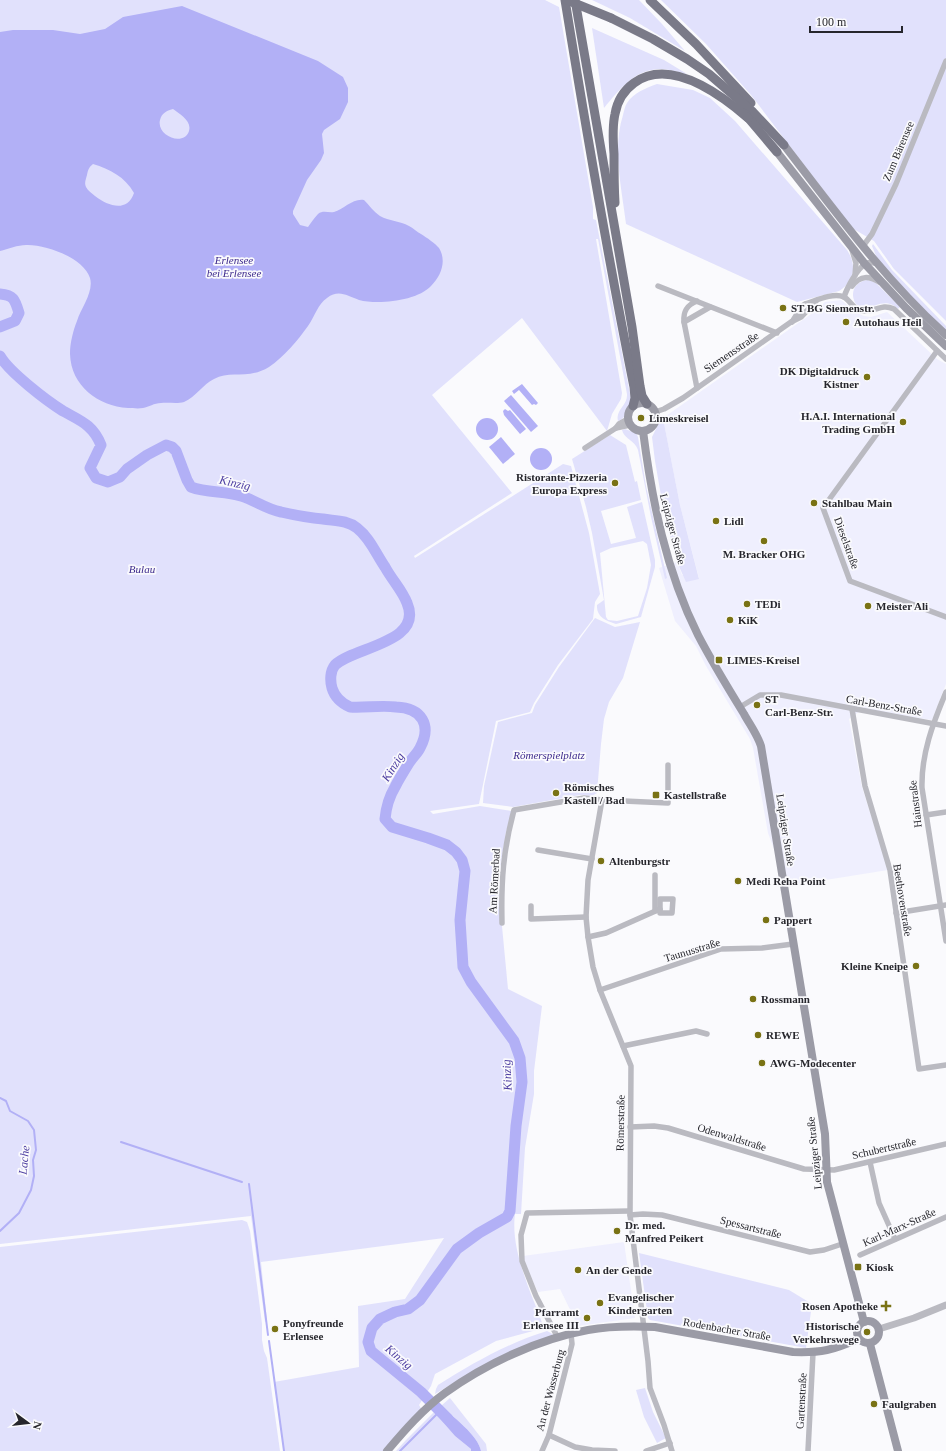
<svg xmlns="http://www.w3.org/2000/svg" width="946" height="1451" font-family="Georgia,serif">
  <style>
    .built { fill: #efeffe }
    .green { fill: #e1e1fc; fill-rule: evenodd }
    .water { fill: #b2b0f6; fill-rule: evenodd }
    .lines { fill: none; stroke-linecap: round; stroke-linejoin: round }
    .stream { stroke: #b2b0f6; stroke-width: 2 }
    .river { stroke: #b2b0f6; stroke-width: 11 }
    .minor { stroke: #babac1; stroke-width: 5.5 }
    .tertiary { stroke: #babac1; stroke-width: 7 }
    .secondary { stroke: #9b9ba6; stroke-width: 8 }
    .trunk { stroke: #7a7a88; stroke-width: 9 }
    .trunk-bridge { stroke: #7a7a88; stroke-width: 9 }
    .poi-dot { fill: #797214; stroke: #fafafd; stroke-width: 1.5 }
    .labels { text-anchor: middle; stroke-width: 3.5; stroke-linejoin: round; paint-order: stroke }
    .street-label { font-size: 11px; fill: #26262c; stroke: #fafafd }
    .park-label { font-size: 11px; font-style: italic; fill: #3d2a8c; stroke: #fafafd }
    .poi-label { font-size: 11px; font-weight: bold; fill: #26262c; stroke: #fafafd; text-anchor: start }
    .water-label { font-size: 12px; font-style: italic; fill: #4d3ea1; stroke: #fafafd }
  </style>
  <rect width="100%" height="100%" fill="#fafafd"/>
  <!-- built -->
  <g class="built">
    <polygon points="841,300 857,313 864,316 871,317 887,312 937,359 946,364 946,684 932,720 863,709 849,719 862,787 888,870 788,886 768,833 753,748 750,739 706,666 696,646 675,621 659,568 677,562 682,575 699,578 680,505 663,418 814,312 825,302"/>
    <polygon points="624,1242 635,1318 578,1326 560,1289 538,1292 523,1261 523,1256"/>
  </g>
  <!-- green -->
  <g class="green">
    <path d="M0,0H545L559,7L593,207V219L596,220L632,404C627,410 626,419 618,421C615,410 628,405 627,394L598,239H596L622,393L621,399L612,414L607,431L522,318L432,395L512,493L414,556L415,558L563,464L571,466L589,533L600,594L595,602L593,619L558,665L534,703L530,712L496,721L479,804L430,811L433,814L480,806L512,811L506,832L500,869L499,895L508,989L542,1006L534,1071V1094L525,1148L521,1214H515C510,1251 532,1294 544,1328L496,1341L435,1374L431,1386L419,1405L422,1410L383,1451H284L274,1382L359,1367L358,1306L405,1299L444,1238L261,1262L267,1321L265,1322L251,1216L0,1244Z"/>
    <polygon points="592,0 639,0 662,24 685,51 630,18"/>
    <polygon points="661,0 946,0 946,321 894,269 874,241 852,228 751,95 706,44"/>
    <path d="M592,28L664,60L687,74C678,72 668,69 659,69C634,70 619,90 604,108Z"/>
    <path d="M657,84L693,90L710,98L735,121L847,250C857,265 855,281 839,291L797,302L626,224C622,189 612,150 623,115C624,111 625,106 627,103C633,93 646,88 657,84Z"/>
    <polygon points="873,244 892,270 946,326 946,331 915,301 877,258 872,246"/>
    <path d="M868,280L875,282L900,307L898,309C882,294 871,315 856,304C849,293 855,281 868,280Z"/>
    <polygon points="663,418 680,505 699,579 686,582 677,562 664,513 655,461 652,437 660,421"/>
    <path d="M625,429L636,433L638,437L646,486L667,578L665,579L651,517L638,450C635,440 624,439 622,430Z"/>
    <path d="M610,435L626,445L635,482L637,481L641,500L601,511L611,544L636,538L627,507L642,502L655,560V567L641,617L616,624C606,621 596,617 597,605L604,600L592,533L586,507L572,459ZM643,541L647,544L651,565L647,588L638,616L617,621L608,620L606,617L600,553L611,548Z"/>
    <polygon points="595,618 615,627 640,622 623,678 609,702 604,719 601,744 597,793 592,796 580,795 513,807 483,803 484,786 498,722 532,713 535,705 559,667"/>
    <polygon points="242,1220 247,1222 250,1231 262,1324 262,1340 264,1351 267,1358 280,1451 0,1451 0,1247"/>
    <polygon points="639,1253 789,1290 812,1304 806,1348 650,1320 648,1318"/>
    <path d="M547,1331L551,1333L553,1335L472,1372L435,1394L436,1389L438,1385C473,1363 508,1343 547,1331Z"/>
    <polygon points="645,1388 653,1412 666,1438 657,1443 644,1417 636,1390"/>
    <path d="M450,1398L486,1444L487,1451H481C478,1435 453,1417 441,1406Z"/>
    <polygon points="434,1412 455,1436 471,1449 471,1451 396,1451 406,1440"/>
  </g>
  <!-- water -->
  <g class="water">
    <path d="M182,6L318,61L343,77L348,88V102L340,119L324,130L322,134L324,153L321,160L307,180L293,211V214L300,225L308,227C311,223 314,218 318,214C323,210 328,213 334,212C344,209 353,198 364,200C369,205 374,212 380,216C389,221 400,221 409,226C413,228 417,232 421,234C427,238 435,243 439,248C447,261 441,276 431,286C417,301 378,305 359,300C347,296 339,289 327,298C318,304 315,316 308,326C298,340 284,357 269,367C248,380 231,370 214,379C203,384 196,397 184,402C177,404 168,402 161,403C154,403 149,407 143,408C138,409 132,408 128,408C98,406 71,386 70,354C70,343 73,331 77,321C81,308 94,292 90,278C84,258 45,244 26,245C18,245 8,249 0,251V32L13,30H53L80,34L105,29L123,17ZM173,109C180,114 192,121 189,131C184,147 156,136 160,120C162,113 166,111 173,109ZM93,164C110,169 125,177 134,193C127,213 108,206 95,196C92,193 88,191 86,187C84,183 86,179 87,175C88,170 89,167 93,164Z"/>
    <polygon points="522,384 538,403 536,405 534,404 532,405 519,390 514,394 512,391"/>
    <polygon points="511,395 538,426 531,432 504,401"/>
    <polygon points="505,409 508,411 510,410 526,429 520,434 504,415 503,411"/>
    <circle cx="487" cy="429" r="11"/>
    <polygon points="501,437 515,454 503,464 489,447"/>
    <circle cx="541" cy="459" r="11"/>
    <path d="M441,1406C453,1417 478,1435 481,1451H471V1449L455,1436L434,1412Z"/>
  </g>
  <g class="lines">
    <!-- stream -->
    <g class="stream">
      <polyline points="0,1098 6,1101 10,1111 28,1121 34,1130 36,1150 33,1160 34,1176 31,1190 19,1213 0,1231"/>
      <polyline points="121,1142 242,1182"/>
      <polyline points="249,1184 268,1335"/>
      <polyline points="269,1341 284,1451"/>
      <polyline points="400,1451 437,1414"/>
    </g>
    <!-- river -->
    <g class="river">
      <path d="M0,294C14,295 15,300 19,313L15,321L0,327"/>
      <path d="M0,356C9,372 47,401 63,411C81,421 93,425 101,445L90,468L96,478L108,482L120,477L127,469L147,455L166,445L172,447L176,451L187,480L191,487C207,493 225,491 241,496C255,500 265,509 281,512C294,515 309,518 323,519C335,521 347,520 357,528C370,538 376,554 385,567C392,580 402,590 407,603C424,643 353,647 335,665C330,671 330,681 332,688C335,698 341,703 350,707C365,708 381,705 396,707C422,708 432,725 420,748C417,754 412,758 409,763C404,771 399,779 395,787C389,797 386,808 385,819L392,827L428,838L447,845L456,852L462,860L465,871L460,920L463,967L471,982L514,1041L520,1058L522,1082L516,1126L510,1211L507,1217L479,1233L457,1249L420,1300L408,1309L395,1312L380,1319L372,1328L368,1342L371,1351L421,1392L448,1419"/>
    </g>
    <!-- minor -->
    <g class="minor">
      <polyline points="863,246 872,234 896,184 946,61"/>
      <polyline points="852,250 856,263 855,275"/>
      <polyline points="658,286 777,333"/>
      <path d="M852,286C861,275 869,276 879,282"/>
      <path d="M844,297C847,288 857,269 865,264C869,261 874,263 878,264"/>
      <path d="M684,322C683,311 687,305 697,301"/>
      <path d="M792,322L802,306L805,304C815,301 833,292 844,297C851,301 854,311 864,311C876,312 881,303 894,309L946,359"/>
      <polyline points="937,351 823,508 850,581 946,617"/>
      <polyline points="697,388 684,322 710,307"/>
      <polyline points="655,412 664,409 683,398 791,322 801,317 816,301"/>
      <polyline points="616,428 630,425"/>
      <polyline points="585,448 616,428 619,424 628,419"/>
      <path d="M946,692C933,723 921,754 922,788L946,941"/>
      <polyline points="740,707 760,695 781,695 946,726"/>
      <polyline points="852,709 865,786 890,870 919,1069 946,1065"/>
      <polyline points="602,800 588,880 586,917 588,937 593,967 600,990 631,1066 630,1215 648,1361 650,1388 664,1425 672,1451"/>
      <polyline points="926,815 946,812"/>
      <polyline points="538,850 592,859"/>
      <polygon points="660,899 673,899 672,913 660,913"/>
      <polyline points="531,906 531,919 586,917"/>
      <polyline points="655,911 655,875"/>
      <polyline points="896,913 946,905"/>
      <path d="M502,923C501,881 503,851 514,810L584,798L602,800L668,803V765"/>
      <polyline points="588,937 606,933 660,909"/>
      <polyline points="600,990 721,949 762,948 793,944"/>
      <polyline points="623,1046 696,1031 707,1034"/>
      <polyline points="630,1127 654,1126 668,1128 804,1169 834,1170 946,1144"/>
      <polyline points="870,1162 879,1203 895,1239"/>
      <polyline points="630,1215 643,1214 662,1215 810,1252 824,1250 842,1244"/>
      <polyline points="860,1255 946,1217"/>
      <polyline points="558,1338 536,1296 522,1261 521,1235 527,1213 629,1211"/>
      <polyline points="549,1435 575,1447 592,1450 615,1451"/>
      <polyline points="542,1451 549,1435 572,1344 571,1334"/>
      <polyline points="646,1451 670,1443"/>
      <polyline points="808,1451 813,1353"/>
    </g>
    <!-- tertiary -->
    <polyline class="tertiary" points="879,1329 914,1318 946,1305"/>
    <!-- secondary -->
    <g class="secondary">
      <path d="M784,145C835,211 884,279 946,335"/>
      <polyline points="777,152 865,264 906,308 946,346"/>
      <circle cx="642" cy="417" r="14"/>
      <path d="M643,431C652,501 666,571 698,635C712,662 728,688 744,714C750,725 757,734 761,746L825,1134L827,1182L864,1322"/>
      <circle cx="868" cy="1332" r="11"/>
      <polyline points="870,1344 898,1451"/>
      <path d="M387,1451C404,1431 423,1409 445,1393C486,1364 538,1339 588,1330C610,1326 632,1326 655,1327L793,1352C822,1353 833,1350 858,1339"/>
    </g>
    <!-- trunk -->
    <g class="trunk">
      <path d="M565,0C586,129 608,258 634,387L635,398L633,406"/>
      <polyline points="575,0 632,327 640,386 642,396 647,404"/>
      <polyline points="650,0 696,44 751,103"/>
      <polyline points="611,18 653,39 687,59 709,74 753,112 784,145"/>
      <polyline points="745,114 777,152"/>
      <path d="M615,203C614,186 614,170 614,154C613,141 612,127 615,114C617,102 623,91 634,83C670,57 720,94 748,118"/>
    </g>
    <!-- trunk-bridge -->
    <polyline class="trunk-bridge" points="567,0 611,18"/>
  </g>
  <!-- markers -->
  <g class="poi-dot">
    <circle cx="783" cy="308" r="4"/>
    <circle cx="846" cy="322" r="4"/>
    <circle cx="867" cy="377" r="4"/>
    <circle cx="641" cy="418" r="4"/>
    <circle cx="903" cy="422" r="4"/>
    <circle cx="615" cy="483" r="4"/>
    <circle cx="814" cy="503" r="4"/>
    <circle cx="716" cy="521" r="4"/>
    <circle cx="764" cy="541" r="4"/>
    <circle cx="747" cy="604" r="4"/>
    <circle cx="868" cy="606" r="4"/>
    <circle cx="730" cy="620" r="4"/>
    <rect x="715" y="656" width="8" height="8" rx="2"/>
    <circle cx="757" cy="705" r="4"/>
    <circle cx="556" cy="793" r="4"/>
    <rect x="652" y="791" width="8" height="8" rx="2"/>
    <circle cx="601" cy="861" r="4"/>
    <circle cx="738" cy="881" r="4"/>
    <circle cx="766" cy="920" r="4"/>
    <circle cx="916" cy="966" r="4"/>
    <circle cx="753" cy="999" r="4"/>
    <circle cx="758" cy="1035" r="4"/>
    <circle cx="762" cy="1063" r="4"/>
    <circle cx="617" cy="1231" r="4"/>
    <rect x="854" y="1263" width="8" height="8" rx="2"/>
    <circle cx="578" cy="1270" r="4"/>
    <circle cx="600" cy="1303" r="4"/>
    <path d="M884 1300h4v4h4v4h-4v4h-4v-4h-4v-4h4z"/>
    <circle cx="587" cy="1318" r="4"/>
    <circle cx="275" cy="1329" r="4"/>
    <circle cx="867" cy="1332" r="4"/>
    <circle cx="874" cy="1404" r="4"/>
  </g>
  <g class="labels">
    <!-- street labels -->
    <g class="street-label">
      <text transform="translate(898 151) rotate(-67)" y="4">Zum Bärensee</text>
      <text transform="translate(731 352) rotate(-34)" y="4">Siemensstraße</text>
      <text transform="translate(673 529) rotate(75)" y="4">Leipziger Straße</text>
      <text transform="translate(847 543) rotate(70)" y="4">Dieselstraße</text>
      <text transform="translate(884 705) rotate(10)" y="4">Carl-Benz-Straße</text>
      <text transform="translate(915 804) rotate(-97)" y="4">Hainstraße</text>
      <text transform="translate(786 830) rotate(81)" y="4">Leipziger Straße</text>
      <text transform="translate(494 881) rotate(-87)" y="4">Am Römerbad</text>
      <text transform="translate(903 900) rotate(81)" y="4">Beethovenstraße</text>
      <text transform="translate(692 950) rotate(-17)" y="4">Taunusstraße</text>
      <text transform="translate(620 1123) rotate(-89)" y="4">Römerstraße</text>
      <text transform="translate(732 1137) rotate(17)" y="4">Odenwaldstraße</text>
      <text transform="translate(884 1148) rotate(-13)" y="4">Schubertstraße</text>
      <text transform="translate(814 1153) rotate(-96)" y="4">Leipziger Straße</text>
      <text transform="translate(751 1227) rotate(14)" y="4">Spessartstraße</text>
      <text transform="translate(899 1227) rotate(-24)" y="4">Karl-Marx-Straße</text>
      <text transform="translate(727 1329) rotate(10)" y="4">Rodenbacher Straße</text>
      <text transform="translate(550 1390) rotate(-75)" y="4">An der Wasserburg</text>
      <text transform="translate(801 1401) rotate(-87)" y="4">Gartenstraße</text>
    </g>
    <!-- park labels -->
    <g class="park-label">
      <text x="234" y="264">Erlensee<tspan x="234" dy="13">bei Erlensee</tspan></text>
      <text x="142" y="573">Bulau</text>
      <text x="549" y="759">Römerspielplatz</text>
    </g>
    <!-- poi labels -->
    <g class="poi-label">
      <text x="791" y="312">ST BG Siemenstr.</text>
      <text x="854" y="326">Autohaus Heil</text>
      <text x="859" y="375" text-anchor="end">DK Digitaldruck<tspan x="859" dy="13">Kistner</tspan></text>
      <text x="895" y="420" text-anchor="end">H.A.I. International<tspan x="895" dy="13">Trading GmbH</tspan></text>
      <text x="649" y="422">Limeskreisel</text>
      <text x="607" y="481" text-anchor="end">Ristorante-Pizzeria<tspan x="607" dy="13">Europa Express</tspan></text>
      <text x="822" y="507">Stahlbau Main</text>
      <text x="724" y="525">Lidl</text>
      <text x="764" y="558" text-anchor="middle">M. Bracker OHG</text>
      <text x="755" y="608">TEDi</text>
      <text x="876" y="610">Meister Ali</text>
      <text x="738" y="624">KiK</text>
      <text x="727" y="664">LIMES-Kreisel</text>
      <text x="765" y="703">ST<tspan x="765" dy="13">Carl-Benz-Str.</tspan></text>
      <text x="564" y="791">Römisches<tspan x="564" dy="13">Kastell / Bad</tspan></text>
      <text x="664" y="799">Kastellstraße</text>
      <text x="609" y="865">Altenburgstr</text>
      <text x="746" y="885">Medi Reha Point</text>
      <text x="774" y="924">Pappert</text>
      <text x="908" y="970" text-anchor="end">Kleine Kneipe</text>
      <text x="761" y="1003">Rossmann</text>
      <text x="766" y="1039">REWE</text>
      <text x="770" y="1067">AWG-Modecenter</text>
      <text x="625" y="1229">Dr. med.<tspan x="625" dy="13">Manfred Peikert</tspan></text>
      <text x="866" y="1271">Kiosk</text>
      <text x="586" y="1274">An der Gende</text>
      <text x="608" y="1301">Evangelischer<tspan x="608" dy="13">Kindergarten</tspan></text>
      <text x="878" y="1310" text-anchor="end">Rosen Apotheke</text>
      <text x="579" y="1316" text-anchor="end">Pfarramt<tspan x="579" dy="13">Erlensee III</tspan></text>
      <text x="283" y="1327">Ponyfreunde<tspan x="283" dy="13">Erlensee</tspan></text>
      <text x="859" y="1330" text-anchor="end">Historische<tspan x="859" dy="13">Verkehrswege</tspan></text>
      <text x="882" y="1408">Faulgraben</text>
    </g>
    <!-- water labels -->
    <g class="water-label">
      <text transform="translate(235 483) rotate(13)" y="4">Kinzig</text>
      <text transform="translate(393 767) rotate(-58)" y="4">Kinzig</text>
      <text transform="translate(507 1075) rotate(-93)" y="4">Kinzig</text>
      <text transform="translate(24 1160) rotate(-84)" y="4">Lache</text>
      <text transform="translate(399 1357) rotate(40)" y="4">Kinzig</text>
    </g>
  </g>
  <!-- north arrow -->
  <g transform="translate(28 1423) rotate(105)" stroke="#fafafd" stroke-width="3" paint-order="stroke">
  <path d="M0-3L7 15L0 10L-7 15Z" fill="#26262c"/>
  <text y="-6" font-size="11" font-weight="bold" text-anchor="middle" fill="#26262c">N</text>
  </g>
  <!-- scale -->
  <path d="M810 26v6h92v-6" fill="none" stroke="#26262c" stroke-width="2"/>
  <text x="816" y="26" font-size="12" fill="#26262c" stroke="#fafafd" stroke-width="3" paint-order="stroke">100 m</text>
</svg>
